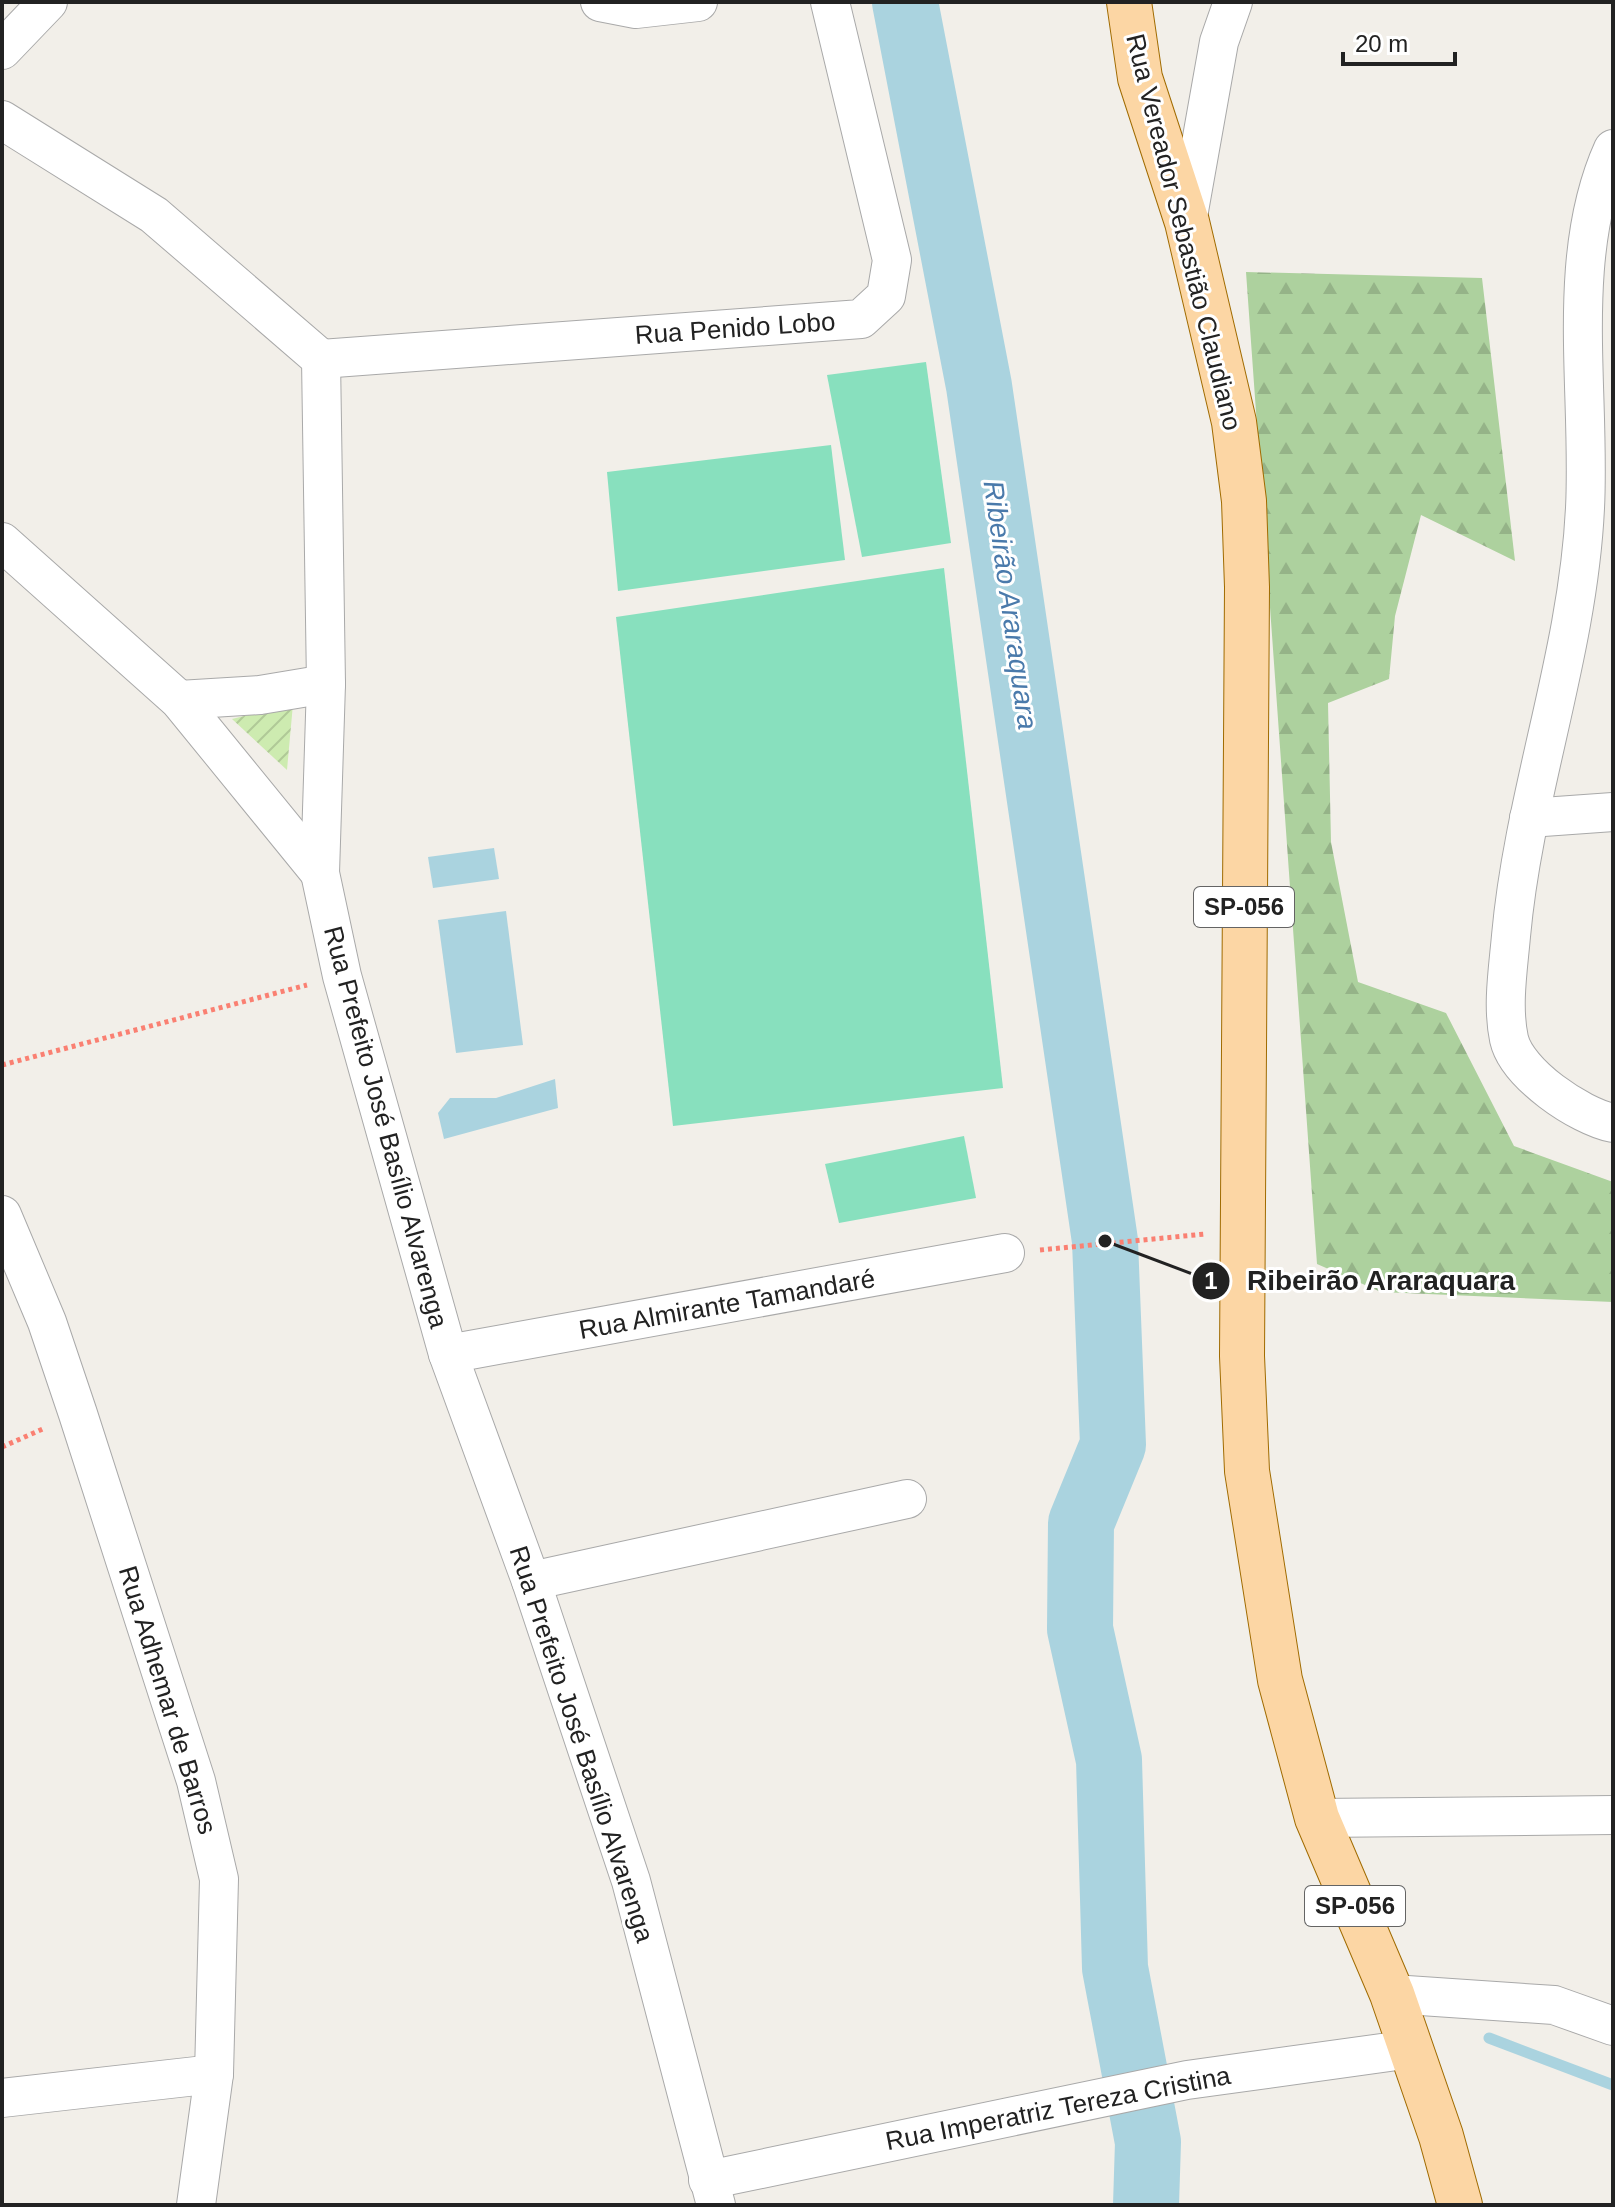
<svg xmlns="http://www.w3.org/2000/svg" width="1615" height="2207" font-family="Arial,sans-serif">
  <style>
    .forest { fill: url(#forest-firs) }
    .garden { fill: url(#garden-furrows) }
    .pitch { fill: #88e0be }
    .water { fill: #aad3df }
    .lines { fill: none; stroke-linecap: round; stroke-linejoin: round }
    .stream { stroke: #aad3df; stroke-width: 11 }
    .river { stroke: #aad3df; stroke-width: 66 }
    .minor-casing { stroke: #a9a9a9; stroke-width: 40 }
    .primary-casing { stroke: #a06b00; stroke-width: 46 }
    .path { stroke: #fa8072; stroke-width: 5; stroke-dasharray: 4 4; stroke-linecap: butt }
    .minor { stroke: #fff; stroke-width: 38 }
    .primary { stroke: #fcd6a4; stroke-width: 44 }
    .labels { text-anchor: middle; stroke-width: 6; stroke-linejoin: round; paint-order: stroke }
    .shield { fill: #fff; stroke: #646464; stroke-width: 2 }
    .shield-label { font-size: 24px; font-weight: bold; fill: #222 }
    .street-label { font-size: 26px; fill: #222; stroke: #fff }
    .water-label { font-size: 28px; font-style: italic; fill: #4a7aab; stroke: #fff }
    .leader { fill: none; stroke: #222; stroke-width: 3 }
    .callout-dot { fill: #222; stroke: #fff; stroke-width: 3 }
    .mark-label { font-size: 24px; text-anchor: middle; font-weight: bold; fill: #fff }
    .callout-label { font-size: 28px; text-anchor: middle; font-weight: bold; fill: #222; stroke: #fff; stroke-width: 6; stroke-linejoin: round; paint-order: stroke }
  </style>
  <defs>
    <pattern id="forest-firs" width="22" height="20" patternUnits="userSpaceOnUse" patternTransform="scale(2)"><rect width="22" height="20" fill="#add19e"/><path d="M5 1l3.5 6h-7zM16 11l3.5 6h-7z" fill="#95b388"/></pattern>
    <pattern id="garden-furrows" width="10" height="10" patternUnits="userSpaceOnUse" patternTransform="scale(2)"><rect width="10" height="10" fill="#cdebb0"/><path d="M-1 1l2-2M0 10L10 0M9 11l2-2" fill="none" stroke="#b0c997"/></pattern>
  </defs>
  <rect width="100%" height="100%" fill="#f2efe9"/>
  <!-- forest -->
  <polygon class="forest" points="1246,272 1482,278 1515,561 1421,515 1395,616 1389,679 1328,703 1331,842 1358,982 1446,1013 1514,1146 1613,1182 1613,1302 1381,1292 1317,1264"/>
  <!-- garden -->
  <polygon class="garden" points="293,704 287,770 232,719"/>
  <!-- pitch -->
  <g class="pitch">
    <polygon points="926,362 951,543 862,557 827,375"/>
    <polygon points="831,445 845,560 618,591 607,472"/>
    <polygon points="944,568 1003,1088 673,1126 616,617"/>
    <polygon points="964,1136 976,1198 839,1223 825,1164"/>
  </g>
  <!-- water -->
  <g class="water">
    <polygon points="494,848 499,879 433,888 428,857"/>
    <polygon points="506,911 523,1045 456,1053 438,920"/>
    <polygon points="555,1079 558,1108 444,1139 438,1113 450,1098 496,1098"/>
  </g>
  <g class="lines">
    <!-- stream -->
    <polyline class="stream" points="1489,2038 1613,2085"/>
    <!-- river -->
    <polyline class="river" points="905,2 979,386 1105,1241 1113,1445 1081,1523 1080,1629 1109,1760 1115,1968 1148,2142 1146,2205"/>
    <!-- minor casing -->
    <g class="minor-casing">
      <g id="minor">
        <polyline points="600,2 636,9 698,2"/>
        <polyline points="2,50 48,2"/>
        <polyline points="2,120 154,215 321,359 326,684 320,873 342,976 448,1354 531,1581 631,1881 716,2205"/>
        <path d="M1613,149C1564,257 1591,392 1585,508C1578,654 1524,792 1511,936C1508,970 1502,1006 1509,1039C1517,1074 1579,1116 1613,1123"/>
        <polyline points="1187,222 1219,42 1233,2"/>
        <polyline points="321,359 861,319 886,296 892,260 830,2"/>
        <polyline points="2,542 179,700 320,873"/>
        <polyline points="179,700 260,695 326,684"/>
        <polyline points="1529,818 1613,812"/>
        <polyline points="2,1215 47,1322 78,1414 196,1781 219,1879 214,2074 196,2205"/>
        <polyline points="448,1354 1005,1253"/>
        <polyline points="531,1581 907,1499"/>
        <polyline points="1317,1818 1613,1815"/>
        <polyline points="1392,1994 1554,2005 1613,2026"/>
        <polyline points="2,2098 214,2074"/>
        <polyline points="708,2180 1187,2080 1411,2049"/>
      </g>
    </g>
    <!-- primary casing -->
    <g class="primary-casing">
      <polyline id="primary" points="1129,2 1140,78 1187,222 1234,422 1244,501 1247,587 1242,1356 1247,1471 1280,1680 1317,1818 1392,1994 1441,2136 1460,2205"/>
    </g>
    <!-- path -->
    <g class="path">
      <polyline points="2,1065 307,985"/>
      <polyline points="1040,1250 1205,1234"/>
      <polyline points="2,1447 45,1428"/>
    </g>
    <!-- minor -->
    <use href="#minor" class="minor"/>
    <!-- primary -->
    <use href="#primary" class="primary"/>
  </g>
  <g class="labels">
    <!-- shield labels -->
    <g class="shield">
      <rect x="1194" y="887" width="100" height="40" rx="6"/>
      <rect x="1305" y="1886" width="100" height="40" rx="6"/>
    </g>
    <g class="shield-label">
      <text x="1244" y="915">SP-056</text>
      <text x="1355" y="1914">SP-056</text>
    </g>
    <!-- street labels -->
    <g class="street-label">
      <text transform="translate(1184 232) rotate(76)" y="9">Rua Vereador Sebastião Claudiano</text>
      <text transform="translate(735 328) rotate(-4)" y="9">Rua Penido Lobo</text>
      <text transform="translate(386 1127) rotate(75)" y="9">Rua Prefeito José Basílio Alvarenga</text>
      <text transform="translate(727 1304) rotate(-10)" y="9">Rua Almirante Tamandaré</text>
      <text transform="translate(168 1700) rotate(73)" y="9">Rua Adhemar de Barros</text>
      <text transform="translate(582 1744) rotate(72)" y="9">Rua Prefeito José Basílio Alvarenga</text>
      <text transform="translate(1058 2108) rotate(-11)" y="9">Rua Imperatriz Tereza Cristina</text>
    </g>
    <!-- water labels -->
    <g class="water-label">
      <text transform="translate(1011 605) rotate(82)" y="10">Ribeirão Araraquara</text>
    </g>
  </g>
  <!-- callouts -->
  <path class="leader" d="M1105 1241L1211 1281"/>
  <g class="callout-dot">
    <circle cx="1105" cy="1241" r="8"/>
    <circle cx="1211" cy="1281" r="20"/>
  </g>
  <g class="mark-label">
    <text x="1211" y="1289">1</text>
  </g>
  <g class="callout-label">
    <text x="1381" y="1290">Ribeirão Araraquara</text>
  </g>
  <!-- border -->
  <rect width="1615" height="2207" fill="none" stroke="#222222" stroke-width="8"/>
  <!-- scale -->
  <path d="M1343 52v12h112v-12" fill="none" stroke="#222222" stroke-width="4"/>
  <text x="1355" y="52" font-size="24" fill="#222222" stroke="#ffffff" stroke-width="6" paint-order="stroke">20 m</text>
</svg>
